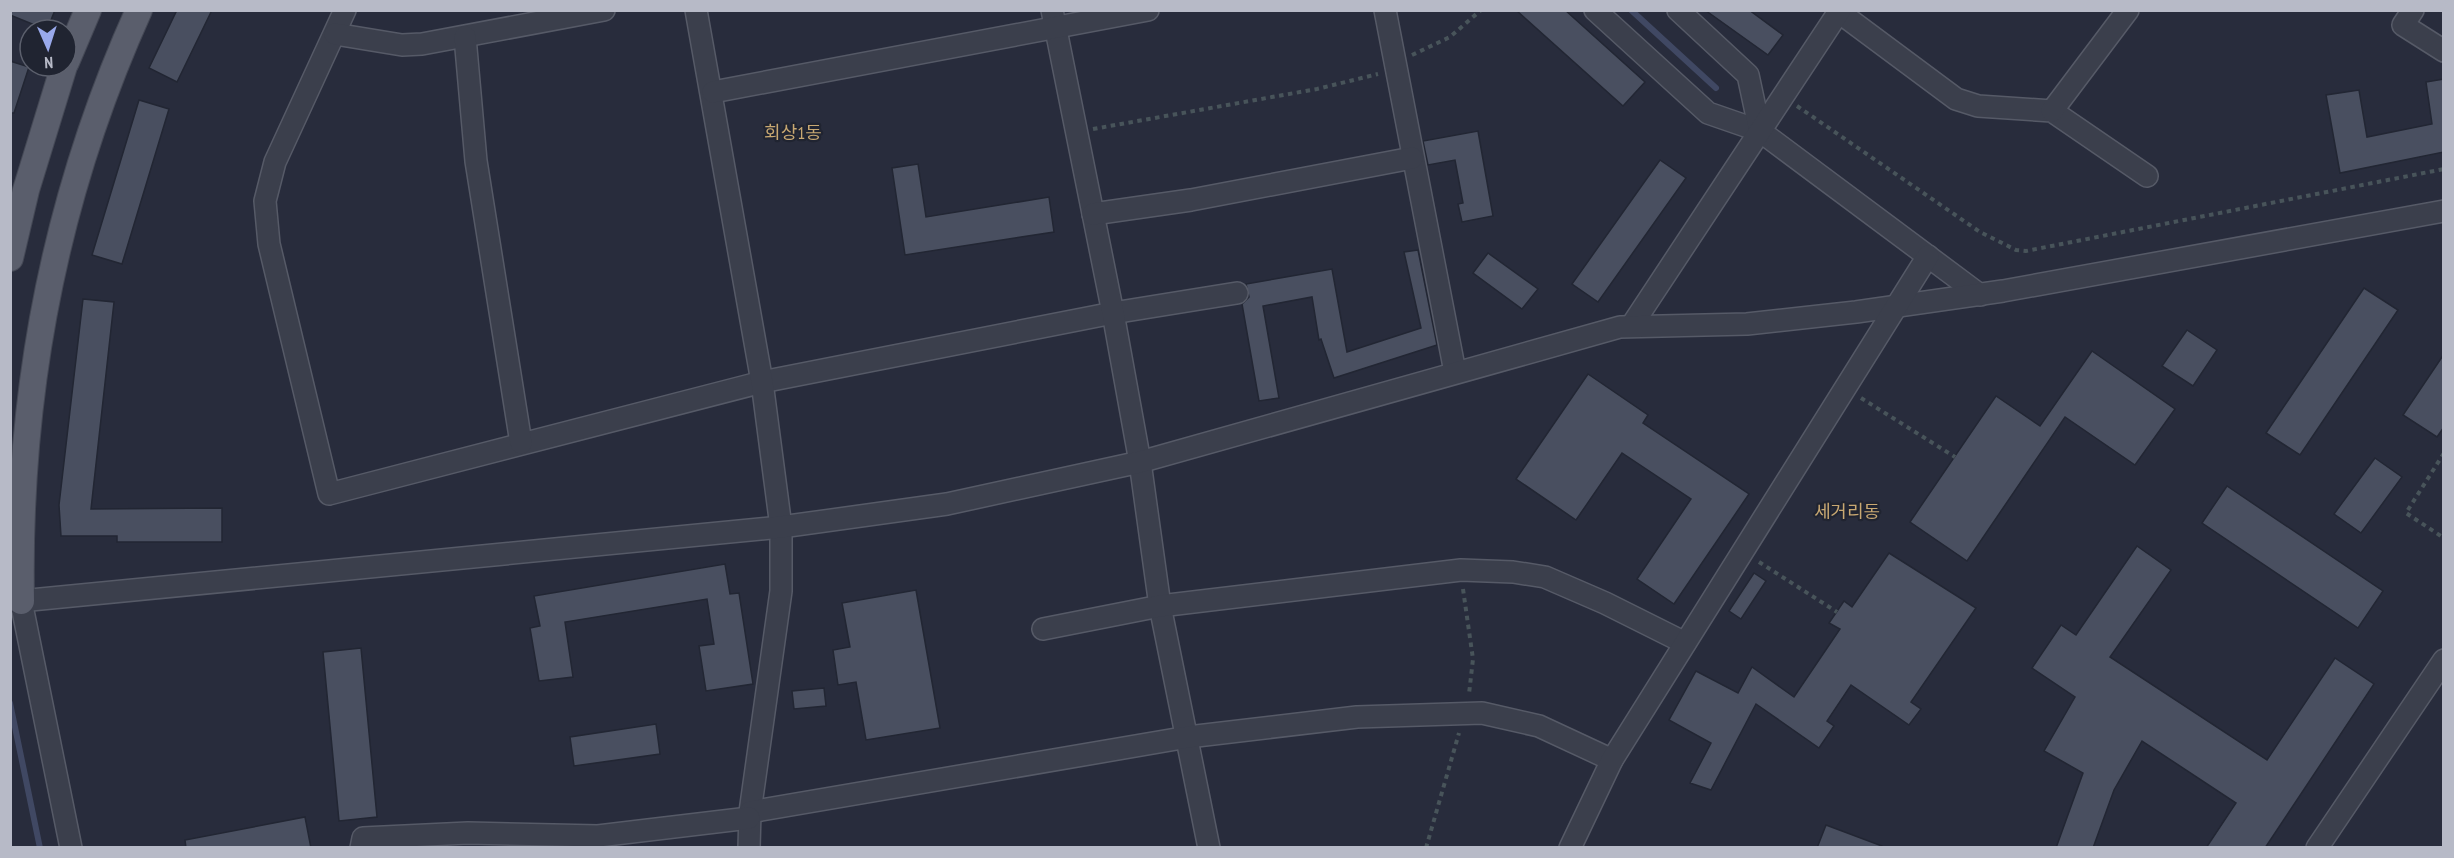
<svg xmlns="http://www.w3.org/2000/svg" width="2454" height="858" font-family="'PT Sans Narrow','Noto Sans KR',sans-serif">
  <style>
    .lines { fill: none; stroke-linecap: round; stroke-linejoin: round }
    .stream { stroke: #404863; stroke-width: 6 }
    .building { fill: #494f60; stroke: #222633; stroke-width: 1.5 }
    .minor-casing { stroke: #565a67; stroke-width: 24 }
    .major-casing { stroke: #444855; stroke-width: 28 }
    .path { stroke: #48545a; stroke-width: 4; stroke-dasharray: 4.5 4.5; stroke-linecap: butt }
    .minor { stroke: #3b3f4c; stroke-width: 21 }
    .major { stroke: #5a5e6c; stroke-width: 26 }
    .labels { text-anchor: middle; stroke-width: 4.5; stroke-linejoin: round; paint-order: stroke }
    .neighbourhood-label { font-size: 18px; fill: #c8a872; stroke: #202431 }
  </style>
  <rect width="100%" height="100%" fill="#282c3c"/>
  <g class="lines">
    <!-- stream -->
    <g class="stream">
      <polyline points="1631,10 1716,88"/>
      <polyline points="10,703 40,848"/>
    </g>
  </g>
  <!-- building -->
  <g class="building">
    <polygon points="10,10 55,10 47,30 10,15"/>
    <polygon points="177,10 212,10 177,82 149,68"/>
    <polygon points="1516,10 1565,10 1645,82 1623,106"/>
    <polygon points="1705,10 1749,10 1783,35 1768,55"/>
    <polygon points="10,61 29,67 14,113 10,113"/>
    <polygon points="2444,79 2444,152 2340,173 2326,95 2359,90 2367,137 2432,124 2426,82"/>
    <polygon points="139,100 169,109 122,264 92,255"/>
    <polygon points="1478,131 1493,216 1462,222 1458,204 1463,203 1455,160 1428,165 1423,141"/>
    <polygon points="1660,160 1686,178 1598,302 1572,284"/>
    <polygon points="918,164 926,217 1049,197 1054,232 905,255 892,168"/>
    <polygon points="1418,250 1437,345 1334,378 1321,339 1319,340 1312,297 1263,306 1279,398 1259,401 1242,304 1249,297 1246,284 1332,269 1347,352 1421,328 1404,252"/>
    <polygon points="1488,253 1538,289 1522,309 1473,273"/>
    <polygon points="2364,288 2398,310 2300,455 2266,433"/>
    <polygon points="83,299 114,302 91,509 222,508 222,542 117,542 117,536 61,536 59,505"/>
    <polygon points="2187,330 2217,350 2193,386 2162,366"/>
    <polygon points="2092,351 2175,409 2135,465 2065,417 1967,561 1910,522 1996,396 2040,426"/>
    <polygon points="2444,354 2444,427 2437,437 2403,415"/>
    <polygon points="1588,374 1648,415 1643,423 1749,494 1674,604 1637,579 1691,499 1622,453 1576,520 1516,479"/>
    <polygon points="2375,458 2402,477 2361,533 2334,514"/>
    <polygon points="2227,486 2383,591 2358,628 2202,523"/>
    <polygon points="2137,546 2171,570 2110,657 2267,760 2335,658 2374,684 2265,848 2206,848 2236,803 2142,741 2114,790 2093,848 2056,848 2083,773 2044,751 2075,697 2032,668 2061,625 2076,635"/>
    <polygon points="1889,553 1976,608 1911,702 1921,709 1909,725 1851,685 1827,721 1834,726 1819,748 1756,704 1711,790 1690,783 1711,743 1669,720 1696,671 1738,693 1752,667 1794,697 1840,629 1829,623 1844,601 1852,607"/>
    <polygon points="725,564 730,594 739,593 753,684 706,691 699,646 714,644 707,599 565,622 573,677 539,681 530,628 540,626 534,596"/>
    <polygon points="1754,573 1766,581 1741,619 1729,611"/>
    <polygon points="916,590 940,728 866,740 856,682 838,685 833,650 850,647 842,603"/>
    <polygon points="361,648 377,817 339,821 323,652"/>
    <polygon points="824,688 826,706 794,709 792,691"/>
    <polygon points="656,724 660,754 574,766 570,737"/>
    <polygon points="305,817 311,848 186,848 185,840"/>
    <polygon points="1826,825 1882,846 1882,848 1817,848"/>
  </g>
  <g class="lines">
    <!-- minor casing -->
    <g class="minor-casing">
      <g id="minor">
        <polyline points="345,10 275,162 265,201 269,244 329,494 762,382 1113,313 1237,293"/>
        <polyline points="696,10 762,382 781,527 781,591 750,812 749,848"/>
        <polyline points="1052,10 1113,313 1140,462 1160,606 1209,848"/>
        <polyline points="1385,10 1455,372"/>
        <polyline points="1595,10 1708,113 1760,131 1980,295"/>
        <polyline points="1678,10 1748,75 1760,131"/>
        <polyline points="2413,10 2403,25 2444,51"/>
        <polyline points="1839,12 1956,99 1978,106 2052,111 2147,176"/>
        <polyline points="335,34 402,45 422,44 604,10"/>
        <polyline points="465,37 476,161 521,443"/>
        <polyline points="713,92 1148,10"/>
        <polyline points="2052,111 2128,10"/>
        <polyline points="1093,214 1191,200 1412,158"/>
        <polyline points="1632,325 1840,10"/>
        <polyline points="21,601 71,848"/>
        <polyline points="10,602 781,527 947,504 1140,462 1620,327 1747,324 1856,312 2003,291 2444,211"/>
        <polyline points="1043,629 1160,606 1461,570 1513,572 1545,577 1605,603 1685,643"/>
        <polyline points="750,812 1188,737 1357,717 1482,713 1539,726 1612,760"/>
        <polyline points="361,848 363,838 468,833 598,836 749,818"/>
        <polyline points="1570,848 1612,760 1928,256"/>
        <polyline points="2317,848 2444,660"/>
      </g>
    </g>
    <!-- major casing -->
    <g class="major-casing">
      <g id="major">
        <polyline points="66,62 88,10"/>
        <polyline points="10,258 26,190 64,66"/>
        <path d="M21,601C17,396 54,198 139,10"/>
      </g>
    </g>
    <!-- path -->
    <g class="path">
      <polyline points="1412,55 1450,37 1481,10"/>
      <polyline points="1797,106 1980,232 2016,250 2026,251 2444,169"/>
      <polyline points="1093,129 1317,89 1378,74"/>
      <polyline points="1861,398 1955,457"/>
      <polyline points="2444,453 2406,513 2444,538"/>
      <polyline points="1759,562 1837,612"/>
      <polyline points="1463,589 1473,659 1469,694"/>
      <polyline points="1426,848 1459,733"/>
    </g>
    <!-- minor -->
    <use href="#minor" class="minor"/>
    <!-- major -->
    <use href="#major" class="major"/>
  </g>
  <g class="labels">
    <!-- neighbourhood labels -->
    <g class="neighbourhood-label">
      <text x="793" y="139">회상1동</text>
      <text x="1847" y="518">세거리동</text>
    </g>
  </g>
  <!-- border -->
  <rect width="2454" height="858" fill="none" stroke="#b7bac7" stroke-width="24"/>
  <!-- north arrow -->
  <g transform="translate(48 48) rotate(177)"><circle r="28" fill="#202431" stroke="#5c606d" stroke-width="1.5"/>
  <path d="M0-4.5L10 22L0 15L-10 22Z" fill="#99a9eb"/>
  <text y="-9" font-size="16" font-weight="bold" text-anchor="middle" fill="#b7bac7">N</text>
  </g>
</svg>
